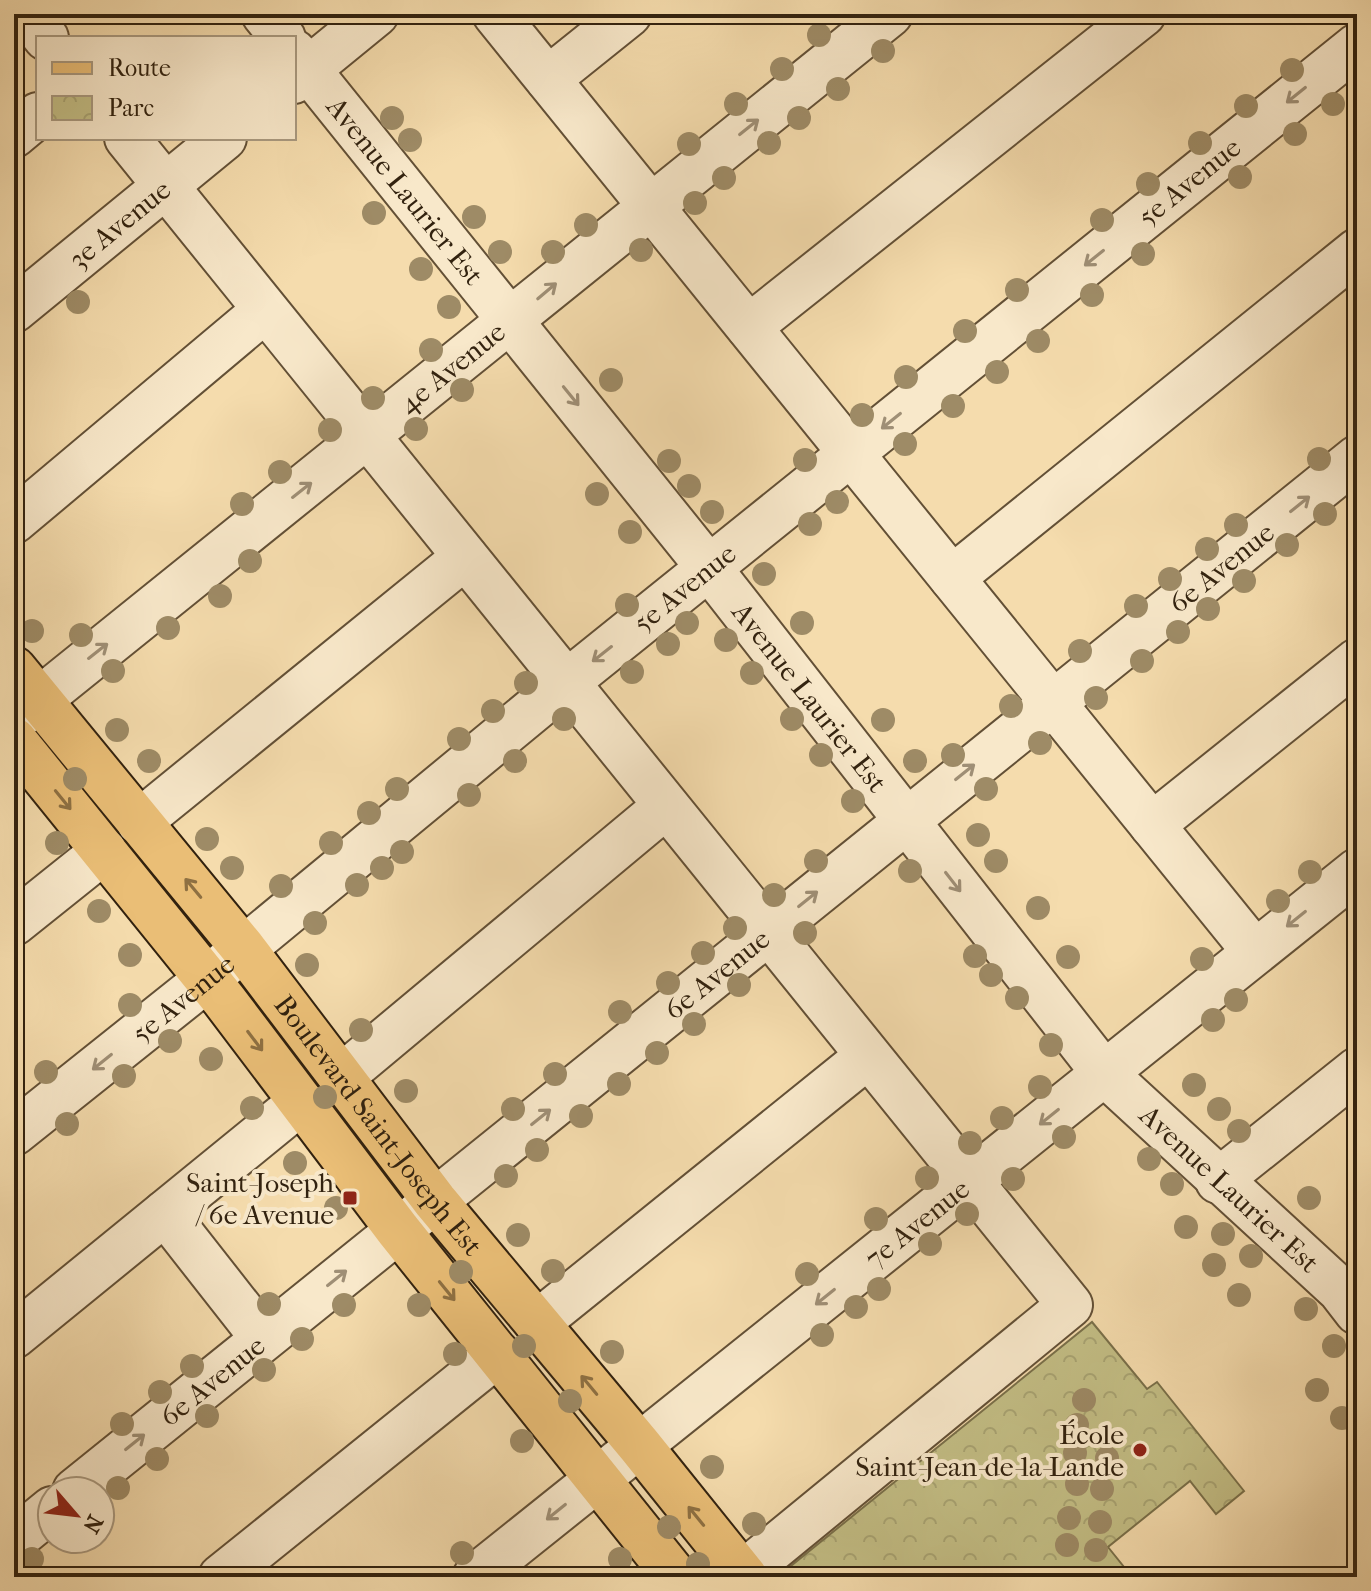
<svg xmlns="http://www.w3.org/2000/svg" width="1371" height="1591" font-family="'IM FELL French Canon',serif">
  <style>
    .park { fill: url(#park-crowns); stroke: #7a704a; stroke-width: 2 }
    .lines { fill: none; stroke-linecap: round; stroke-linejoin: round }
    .minor-casing { stroke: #635036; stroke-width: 48 }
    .major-casing { stroke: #32220f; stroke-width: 48 }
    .minor { stroke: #f8e8ca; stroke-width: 44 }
    .major { stroke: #eabe76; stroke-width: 44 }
    .tree { fill: #9e8b66 }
    .oneway { stroke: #9f8f76 }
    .oneway2 { stroke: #8e7042 }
    .poi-dot { fill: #8f2418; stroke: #f8e8ca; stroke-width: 3 }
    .labels { text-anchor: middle; stroke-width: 8; stroke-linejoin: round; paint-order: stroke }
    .street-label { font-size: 28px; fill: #32220f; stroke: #f8e8ca }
    .poi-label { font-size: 28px; fill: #32220f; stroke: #f8e8ca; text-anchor: end }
  </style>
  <defs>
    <pattern id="park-crowns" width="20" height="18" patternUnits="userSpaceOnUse" patternTransform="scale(2)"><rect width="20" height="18" fill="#c3be85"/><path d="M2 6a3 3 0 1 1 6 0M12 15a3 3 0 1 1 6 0" fill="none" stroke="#a8a372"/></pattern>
  </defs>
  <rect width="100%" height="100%" fill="#f5dcad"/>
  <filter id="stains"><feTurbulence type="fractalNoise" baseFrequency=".0025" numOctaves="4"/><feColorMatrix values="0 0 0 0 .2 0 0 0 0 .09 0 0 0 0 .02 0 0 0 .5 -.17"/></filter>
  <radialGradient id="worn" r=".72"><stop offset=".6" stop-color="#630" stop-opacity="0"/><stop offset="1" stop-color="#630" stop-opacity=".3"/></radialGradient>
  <!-- park -->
  <polygon class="park" points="1092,1322 1147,1389 1157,1382 1244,1491 1216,1514 1190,1481 1108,1547 1132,1577 783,1577 781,1574"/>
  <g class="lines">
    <!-- minor casing -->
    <g class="minor-casing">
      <g id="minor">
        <polyline points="27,14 46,38"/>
        <polyline points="264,14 283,38"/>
        <polyline points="495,14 1255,952"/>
        <path id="s1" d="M294,52L709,568L1104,1073L1340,1290L1357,1312"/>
        <polyline points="548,79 629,14"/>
        <polyline points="294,81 376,14"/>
        <polyline points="14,135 38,115"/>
        <polyline points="127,138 1070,1305 742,1574"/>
        <path id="s2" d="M14,310L224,138"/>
        <polyline points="749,327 1143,14"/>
        <polyline points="14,521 265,310"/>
        <polyline points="952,578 1357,251"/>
        <path id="s3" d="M14,720L890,14"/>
        <polyline points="139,822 465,557"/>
        <polyline points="1152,825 1357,661"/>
        <polyline points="14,923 104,851"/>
        <polyline points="341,1077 666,806"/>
        <path id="s4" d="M14,1133L207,979L567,682L1357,46"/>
        <polyline points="1218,1181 1357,1070"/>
        <polyline points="165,1213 263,1338"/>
        <polyline points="537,1323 868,1056"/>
        <polyline points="14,1336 301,1102"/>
        <path id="s5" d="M75,1491L1357,458"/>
        <polyline points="14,1540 52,1509"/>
        <polyline points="221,1577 498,1354"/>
        <path id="s6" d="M475,1577L1357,871"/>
      </g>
    </g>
    <!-- major casing -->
    <g class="major-casing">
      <g id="major">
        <path id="s7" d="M14,669L243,948L435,1201L639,1445L745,1577"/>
        <polyline points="14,740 224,1000 398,1230 676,1577"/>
      </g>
    </g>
    <!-- minor -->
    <use href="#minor" class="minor"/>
    <!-- major -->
    <use href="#major" class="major"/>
  </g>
  <!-- trees -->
  <g class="tree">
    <circle cx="819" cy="35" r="12"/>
    <circle cx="883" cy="51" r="12"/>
    <circle cx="782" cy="69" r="12"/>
    <circle cx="1292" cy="70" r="12"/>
    <circle cx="838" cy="89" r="12"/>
    <circle cx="736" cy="104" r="12"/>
    <circle cx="1333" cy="104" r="12"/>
    <circle cx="1246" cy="106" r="12"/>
    <circle cx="392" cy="118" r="12"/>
    <circle cx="799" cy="118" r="12"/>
    <circle cx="1295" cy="134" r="12"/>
    <circle cx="410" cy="140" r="12"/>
    <circle cx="769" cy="143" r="12"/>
    <circle cx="1200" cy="143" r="12"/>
    <circle cx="689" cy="144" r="12"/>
    <circle cx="1240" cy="177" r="12"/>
    <circle cx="724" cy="178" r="12"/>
    <circle cx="1148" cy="184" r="12"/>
    <circle cx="695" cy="203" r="12"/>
    <circle cx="374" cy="213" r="12"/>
    <circle cx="474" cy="217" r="12"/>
    <circle cx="1102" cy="220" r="12"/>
    <circle cx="586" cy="225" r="12"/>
    <circle cx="641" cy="250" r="12"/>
    <circle cx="500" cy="252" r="12"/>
    <circle cx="553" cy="252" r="12"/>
    <circle cx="1143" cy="254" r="12"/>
    <circle cx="421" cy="269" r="12"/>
    <circle cx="1017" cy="290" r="12"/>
    <circle cx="1092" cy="295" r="12"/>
    <circle cx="78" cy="302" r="12"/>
    <circle cx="449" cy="307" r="12"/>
    <circle cx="965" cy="331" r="12"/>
    <circle cx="1038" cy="341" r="12"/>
    <circle cx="431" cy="350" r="12"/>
    <circle cx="997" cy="372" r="12"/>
    <circle cx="906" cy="377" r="12"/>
    <circle cx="611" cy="380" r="12"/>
    <circle cx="462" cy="390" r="12"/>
    <circle cx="373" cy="398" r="12"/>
    <circle cx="953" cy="406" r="12"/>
    <circle cx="862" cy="415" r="12"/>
    <circle cx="416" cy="429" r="12"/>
    <circle cx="330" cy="430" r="12"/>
    <circle cx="905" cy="444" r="12"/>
    <circle cx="1319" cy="459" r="12"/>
    <circle cx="805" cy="460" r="12"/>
    <circle cx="669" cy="461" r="12"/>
    <circle cx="280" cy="472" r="12"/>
    <circle cx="689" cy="486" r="12"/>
    <circle cx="597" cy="494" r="12"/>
    <circle cx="837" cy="502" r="12"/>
    <circle cx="242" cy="504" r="12"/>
    <circle cx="712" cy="512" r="12"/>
    <circle cx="1325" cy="514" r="12"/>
    <circle cx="810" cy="524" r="12"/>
    <circle cx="1236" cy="525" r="12"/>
    <circle cx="630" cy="532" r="12"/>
    <circle cx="1287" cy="545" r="12"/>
    <circle cx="1207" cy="549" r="12"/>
    <circle cx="250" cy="561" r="12"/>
    <circle cx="764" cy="574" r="12"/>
    <circle cx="1170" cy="579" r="12"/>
    <circle cx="1244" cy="581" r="12"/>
    <circle cx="220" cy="596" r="12"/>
    <circle cx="627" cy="605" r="12"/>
    <circle cx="1136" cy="606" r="12"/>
    <circle cx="1208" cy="609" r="12"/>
    <circle cx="687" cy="623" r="12"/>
    <circle cx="802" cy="623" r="12"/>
    <circle cx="168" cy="628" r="12"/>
    <circle cx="32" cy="631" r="12"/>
    <circle cx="1178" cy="632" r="12"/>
    <circle cx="81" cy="635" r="12"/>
    <circle cx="726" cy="640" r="12"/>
    <circle cx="668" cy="644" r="12"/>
    <circle cx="1080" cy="651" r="12"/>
    <circle cx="1142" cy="661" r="12"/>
    <circle cx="113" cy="671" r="12"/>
    <circle cx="632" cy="672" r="12"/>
    <circle cx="752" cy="673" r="12"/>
    <circle cx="526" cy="683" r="12"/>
    <circle cx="1096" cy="698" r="12"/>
    <circle cx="1011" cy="706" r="12"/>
    <circle cx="493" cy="711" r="12"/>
    <circle cx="564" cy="719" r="12"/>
    <circle cx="792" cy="719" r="12"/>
    <circle cx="883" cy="720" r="12"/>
    <circle cx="117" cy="730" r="12"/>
    <circle cx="459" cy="739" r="12"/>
    <circle cx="1040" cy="743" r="12"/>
    <circle cx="821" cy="755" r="12"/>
    <circle cx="953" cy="755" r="12"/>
    <circle cx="149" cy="761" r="12"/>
    <circle cx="515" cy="761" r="12"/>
    <circle cx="915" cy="761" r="12"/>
    <circle cx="75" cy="779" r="12"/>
    <circle cx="397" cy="789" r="12"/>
    <circle cx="986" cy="789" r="12"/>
    <circle cx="469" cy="795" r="12"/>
    <circle cx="853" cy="801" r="12"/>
    <circle cx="369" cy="813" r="12"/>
    <circle cx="978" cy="835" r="12"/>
    <circle cx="207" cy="839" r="12"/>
    <circle cx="57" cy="843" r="12"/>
    <circle cx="331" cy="843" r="12"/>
    <circle cx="402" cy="852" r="12"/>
    <circle cx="816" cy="861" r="12"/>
    <circle cx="996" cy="861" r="12"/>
    <circle cx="232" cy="868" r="12"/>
    <circle cx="382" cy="868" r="12"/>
    <circle cx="910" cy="871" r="12"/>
    <circle cx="1310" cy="872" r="12"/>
    <circle cx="357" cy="885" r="12"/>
    <circle cx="281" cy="886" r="12"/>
    <circle cx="774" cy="895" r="12"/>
    <circle cx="1278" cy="901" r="12"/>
    <circle cx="1038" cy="908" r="12"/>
    <circle cx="99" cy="911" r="12"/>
    <circle cx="315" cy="923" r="12"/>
    <circle cx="735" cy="928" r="12"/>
    <circle cx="805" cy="933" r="12"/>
    <circle cx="703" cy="953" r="12"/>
    <circle cx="130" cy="955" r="12"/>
    <circle cx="975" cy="956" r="12"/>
    <circle cx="1068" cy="957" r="12"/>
    <circle cx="1202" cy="959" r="12"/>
    <circle cx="307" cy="965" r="12"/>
    <circle cx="991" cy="975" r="12"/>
    <circle cx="668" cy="983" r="12"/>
    <circle cx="739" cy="985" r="12"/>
    <circle cx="1017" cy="998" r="12"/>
    <circle cx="1236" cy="1000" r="12"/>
    <circle cx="130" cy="1005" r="12"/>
    <circle cx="620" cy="1012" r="12"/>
    <circle cx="1213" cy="1020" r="12"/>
    <circle cx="694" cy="1024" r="12"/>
    <circle cx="361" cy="1030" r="12"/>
    <circle cx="170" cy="1041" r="12"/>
    <circle cx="1051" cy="1045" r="12"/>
    <circle cx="657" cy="1053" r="12"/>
    <circle cx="211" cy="1059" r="12"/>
    <circle cx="46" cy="1072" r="12"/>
    <circle cx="555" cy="1074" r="12"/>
    <circle cx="124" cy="1076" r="12"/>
    <circle cx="619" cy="1084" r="12"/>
    <circle cx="1194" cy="1085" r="12"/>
    <circle cx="1040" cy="1087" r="12"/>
    <circle cx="406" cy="1091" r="12"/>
    <circle cx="325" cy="1097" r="12"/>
    <circle cx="252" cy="1108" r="12"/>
    <circle cx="513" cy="1109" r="12"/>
    <circle cx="1219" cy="1109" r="12"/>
    <circle cx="581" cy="1116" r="12"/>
    <circle cx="1002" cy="1118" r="12"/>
    <circle cx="67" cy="1124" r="12"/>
    <circle cx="1239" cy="1131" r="12"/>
    <circle cx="1064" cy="1137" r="12"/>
    <circle cx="970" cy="1143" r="12"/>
    <circle cx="537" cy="1150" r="12"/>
    <circle cx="1149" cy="1159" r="12"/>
    <circle cx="295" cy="1163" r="12"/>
    <circle cx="506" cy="1176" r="12"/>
    <circle cx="927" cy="1178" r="12"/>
    <circle cx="1013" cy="1179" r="12"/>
    <circle cx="1172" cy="1184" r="12"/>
    <circle cx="1309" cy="1198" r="12"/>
    <circle cx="336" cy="1208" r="12"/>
    <circle cx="967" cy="1214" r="12"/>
    <circle cx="876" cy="1219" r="12"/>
    <circle cx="1186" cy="1227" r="12"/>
    <circle cx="1223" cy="1234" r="12"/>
    <circle cx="518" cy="1235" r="12"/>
    <circle cx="930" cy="1244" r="12"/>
    <circle cx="1251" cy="1256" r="12"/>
    <circle cx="1214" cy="1265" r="12"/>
    <circle cx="553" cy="1271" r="12"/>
    <circle cx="461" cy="1272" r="12"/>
    <circle cx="807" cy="1274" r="12"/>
    <circle cx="879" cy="1289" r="12"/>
    <circle cx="1239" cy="1295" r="12"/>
    <circle cx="269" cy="1304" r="12"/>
    <circle cx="344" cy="1305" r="12"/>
    <circle cx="419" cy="1305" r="12"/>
    <circle cx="856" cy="1307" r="12"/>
    <circle cx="1306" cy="1309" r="12"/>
    <circle cx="822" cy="1335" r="12"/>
    <circle cx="302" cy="1339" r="12"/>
    <circle cx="524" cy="1346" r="12"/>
    <circle cx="1334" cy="1346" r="12"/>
    <circle cx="612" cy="1352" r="12"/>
    <circle cx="455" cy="1354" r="12"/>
    <circle cx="192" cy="1366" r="12"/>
    <circle cx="264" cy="1370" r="12"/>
    <circle cx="1317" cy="1390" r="12"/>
    <circle cx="160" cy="1392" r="12"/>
    <circle cx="1084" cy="1400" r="12"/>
    <circle cx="570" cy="1401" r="12"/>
    <circle cx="207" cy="1416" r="12"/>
    <circle cx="1342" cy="1418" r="12"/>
    <circle cx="122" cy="1424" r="12"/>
    <circle cx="1077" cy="1425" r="12"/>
    <circle cx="522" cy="1441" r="12"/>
    <circle cx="1075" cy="1453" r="12"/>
    <circle cx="1107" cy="1458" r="12"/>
    <circle cx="157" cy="1459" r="12"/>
    <circle cx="712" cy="1467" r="12"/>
    <circle cx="1077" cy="1484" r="12"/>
    <circle cx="118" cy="1488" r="12"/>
    <circle cx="1102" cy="1489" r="12"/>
    <circle cx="1069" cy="1518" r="12"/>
    <circle cx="1100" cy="1522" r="12"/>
    <circle cx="754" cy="1524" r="12"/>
    <circle cx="669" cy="1527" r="12"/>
    <circle cx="1067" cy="1545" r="12"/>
    <circle cx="1096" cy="1550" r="12"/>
    <circle cx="462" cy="1553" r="12"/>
    <circle cx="32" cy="1559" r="12"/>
    <circle cx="620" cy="1559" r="12"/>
    <circle cx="698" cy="1564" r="12"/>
  </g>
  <!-- one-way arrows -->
  <defs><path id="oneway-shaft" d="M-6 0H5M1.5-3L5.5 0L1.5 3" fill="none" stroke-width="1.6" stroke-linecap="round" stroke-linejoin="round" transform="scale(2)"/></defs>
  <g class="oneway">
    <use href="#oneway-shaft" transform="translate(1296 95) rotate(141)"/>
    <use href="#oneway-shaft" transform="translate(749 127) rotate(-39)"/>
    <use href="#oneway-shaft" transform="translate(1094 258) rotate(141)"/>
    <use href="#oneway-shaft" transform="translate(547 291) rotate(-40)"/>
    <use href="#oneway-shaft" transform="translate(571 396) rotate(51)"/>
    <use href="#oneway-shaft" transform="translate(891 421) rotate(141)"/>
    <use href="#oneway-shaft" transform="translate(302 490) rotate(-38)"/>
    <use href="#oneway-shaft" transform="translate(1300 504) rotate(-39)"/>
    <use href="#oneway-shaft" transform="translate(98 651) rotate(-38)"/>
    <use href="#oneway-shaft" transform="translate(602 654) rotate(142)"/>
    <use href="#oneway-shaft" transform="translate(965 772) rotate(-39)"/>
    <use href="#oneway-shaft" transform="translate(953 882) rotate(52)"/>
    <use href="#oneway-shaft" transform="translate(808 899) rotate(-39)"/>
    <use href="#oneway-shaft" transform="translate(1296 919) rotate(141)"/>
    <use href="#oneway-shaft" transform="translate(102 1062) rotate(141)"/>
    <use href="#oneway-shaft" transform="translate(541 1117) rotate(-39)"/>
    <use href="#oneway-shaft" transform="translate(1049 1117) rotate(141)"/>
    <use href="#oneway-shaft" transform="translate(337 1278) rotate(-39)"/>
    <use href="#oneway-shaft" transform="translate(825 1297) rotate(141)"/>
    <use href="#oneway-shaft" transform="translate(135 1442) rotate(-39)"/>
    <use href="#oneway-shaft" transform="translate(556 1512) rotate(141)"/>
  </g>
  <g class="oneway2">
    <use href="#oneway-shaft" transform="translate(63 800) rotate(51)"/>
    <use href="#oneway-shaft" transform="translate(193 888) rotate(-130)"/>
    <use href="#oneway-shaft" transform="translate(255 1041) rotate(53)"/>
    <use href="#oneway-shaft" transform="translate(447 1291) rotate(51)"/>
    <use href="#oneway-shaft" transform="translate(589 1385) rotate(-130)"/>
    <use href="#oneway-shaft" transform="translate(696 1516) rotate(-129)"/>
  </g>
  <!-- markers -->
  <g class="poi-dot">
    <rect x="342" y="1190" width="16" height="16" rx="4"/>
    <circle cx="1140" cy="1450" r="8"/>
  </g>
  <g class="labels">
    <!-- street labels -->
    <g class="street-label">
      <text dy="10" stroke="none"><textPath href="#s4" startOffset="1512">5e Avenue</textPath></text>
      <text dy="10" stroke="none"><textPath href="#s1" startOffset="178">Avenue Laurier Est</textPath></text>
      <text dy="10" stroke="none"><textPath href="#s2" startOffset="136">3e Avenue</textPath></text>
      <text dy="10" stroke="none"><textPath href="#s3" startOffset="562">4e Avenue</textPath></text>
      <text dy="10" stroke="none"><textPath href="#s5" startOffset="1472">6e Avenue</textPath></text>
      <text dy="10" stroke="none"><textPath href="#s4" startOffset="864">5e Avenue</textPath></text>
      <text dy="10" stroke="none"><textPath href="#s1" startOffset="826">Avenue Laurier Est</textPath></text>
      <text dy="10" stroke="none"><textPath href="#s5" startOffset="824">6e Avenue</textPath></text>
      <text dy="10" stroke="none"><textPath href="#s4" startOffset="216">5e Avenue</textPath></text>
      <text dy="10" stroke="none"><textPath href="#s7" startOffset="584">Boulevard Saint-Joseph Est</textPath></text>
      <text dy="10" stroke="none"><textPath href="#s1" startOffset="1474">Avenue Laurier Est</textPath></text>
      <text dy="10" stroke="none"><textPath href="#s6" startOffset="566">7e Avenue</textPath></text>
      <text dy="10" stroke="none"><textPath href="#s5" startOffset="176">6e Avenue</textPath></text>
    </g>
    <!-- poi labels -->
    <g class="poi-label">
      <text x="334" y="1192">Saint-Joseph<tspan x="334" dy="32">/ 6e Avenue</tspan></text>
      <text x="1124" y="1444">École<tspan x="1124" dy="32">Saint-Jean-de-la-Lande</tspan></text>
    </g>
  </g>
  <!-- margin -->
  <rect width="1371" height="1591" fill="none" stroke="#f5dcad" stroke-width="48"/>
  <rect x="16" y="16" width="1339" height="1559" fill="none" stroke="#32220f" stroke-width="4"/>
  <rect x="24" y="24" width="1323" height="1543" fill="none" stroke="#32220f" stroke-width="2"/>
  <!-- legend -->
  <rect x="36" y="36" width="260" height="104" fill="#f8e8ca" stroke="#a9997f" stroke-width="2"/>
  <rect x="52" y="62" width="40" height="12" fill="#eabe76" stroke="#a9997f" stroke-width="2"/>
  <text x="108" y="76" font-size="24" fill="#32220f">Route</text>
  <rect x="52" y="96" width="40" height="24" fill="url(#park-crowns)" stroke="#a9997f" stroke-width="2"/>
  <text x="108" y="116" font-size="24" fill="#32220f">Parc</text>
  <!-- north arrow -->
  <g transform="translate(76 1515) rotate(118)"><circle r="38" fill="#f8e8ca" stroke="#a9997f" stroke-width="2"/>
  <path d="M0-6L14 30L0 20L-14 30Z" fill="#8f2418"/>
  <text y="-12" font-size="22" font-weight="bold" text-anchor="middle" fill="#32220f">N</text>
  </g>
  <rect width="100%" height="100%" filter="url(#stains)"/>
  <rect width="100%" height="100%" fill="url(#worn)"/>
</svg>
